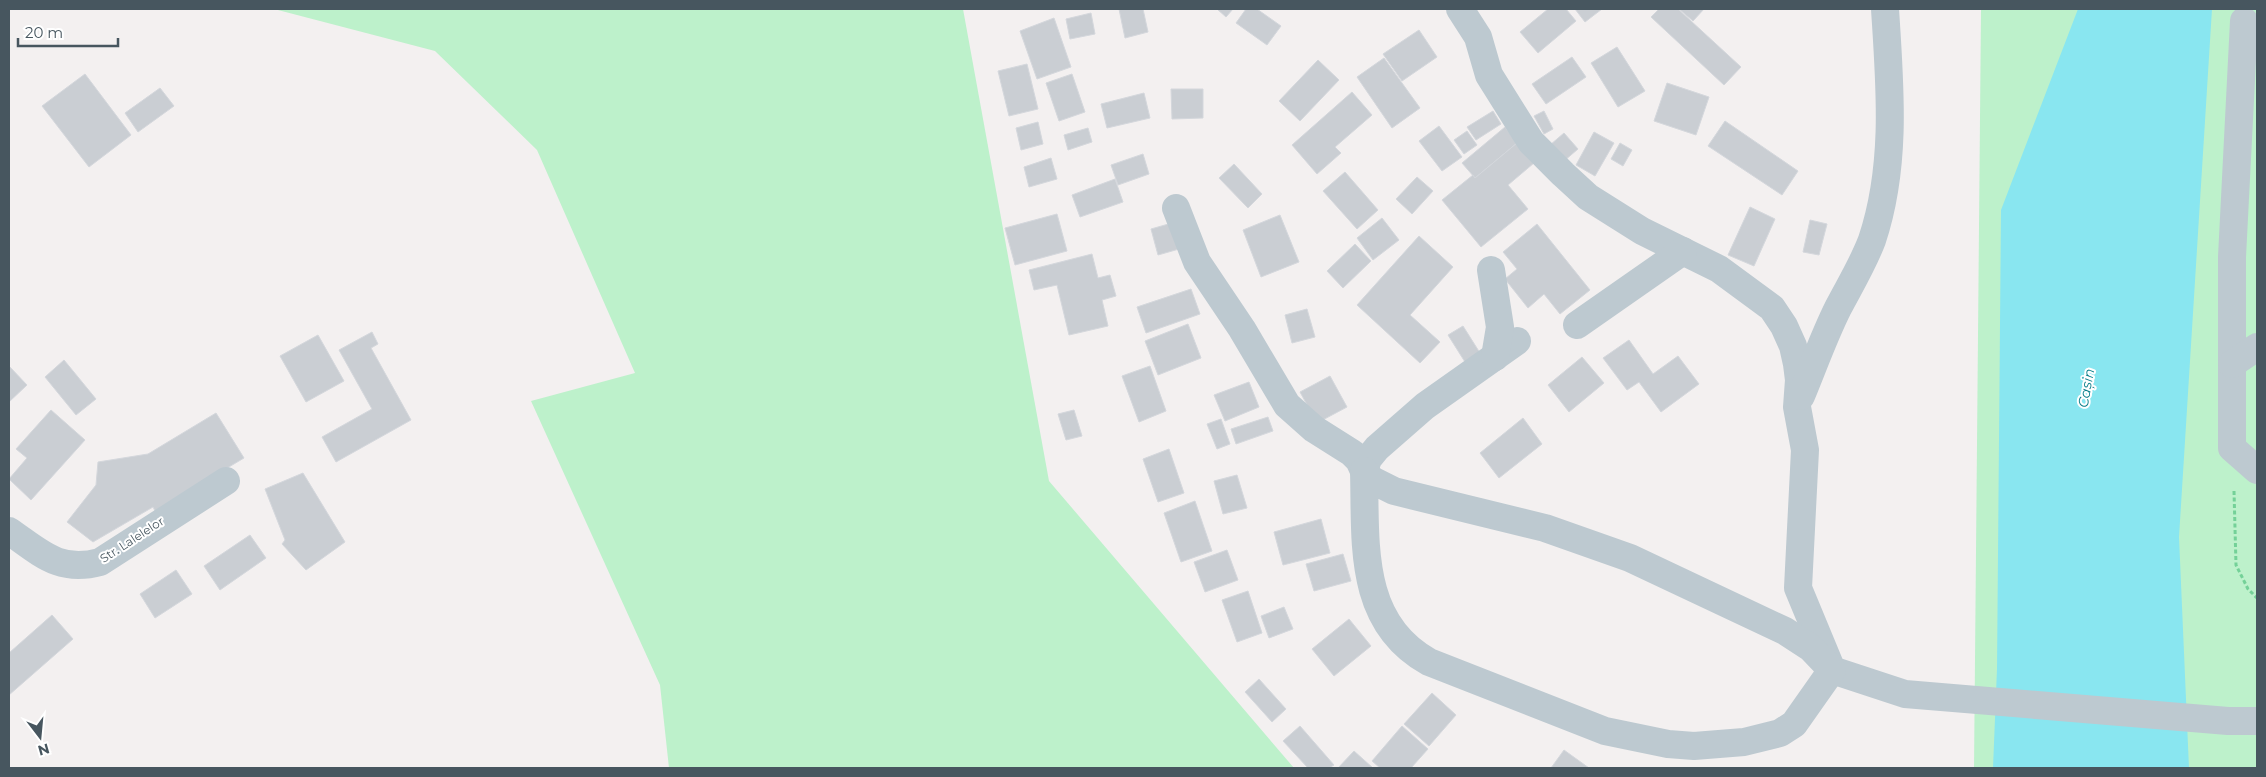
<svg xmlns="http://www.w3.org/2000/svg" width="2266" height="777" font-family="Montserrat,sans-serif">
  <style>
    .green { fill: #bdf1cb }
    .water { fill: #89e6f0 }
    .building { fill: #caced3; stroke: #d4d7dc }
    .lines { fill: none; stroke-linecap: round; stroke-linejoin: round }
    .path { stroke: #74d198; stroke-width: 3; stroke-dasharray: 4 2.5; stroke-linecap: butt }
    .minor { stroke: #bdc9d0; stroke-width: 28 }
    .labels { text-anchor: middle; stroke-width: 4; stroke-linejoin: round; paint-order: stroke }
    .street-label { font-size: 12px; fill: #47565f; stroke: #fff }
    .water-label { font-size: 14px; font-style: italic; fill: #097e8a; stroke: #fff }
  </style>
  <rect width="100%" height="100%" fill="#f3f0f0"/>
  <!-- green -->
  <g class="green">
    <polygon points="274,9 963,9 1049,481 1294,768 669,768 660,685 531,401 635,373 537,150 435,51"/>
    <polygon points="1981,9 2257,9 2257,768 1974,768"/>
  </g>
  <!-- water -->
  <polygon class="water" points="2078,9 2212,9 2179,537 2189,768 1993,768 1997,669 2001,210"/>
  <!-- building -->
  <g class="building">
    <polygon points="1119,9 1143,9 1148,32 1125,38"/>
    <polygon points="1217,9 1233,9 1226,17"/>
    <polygon points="1246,9 1257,9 1281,26 1267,45 1236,23"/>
    <polygon points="1548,9 1566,9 1576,21 1538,53 1520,32"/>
    <polygon points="1575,9 1602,9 1585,22"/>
    <polygon points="1659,9 1678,9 1741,67 1724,85 1651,17"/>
    <polygon points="1679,9 1704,9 1693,21"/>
    <polygon points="1091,13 1095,34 1070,39 1066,19"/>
    <polygon points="1054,18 1071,67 1037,79 1020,31"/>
    <polygon points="1419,30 1437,57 1402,81 1383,54"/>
    <polygon points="1617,47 1645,91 1618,107 1591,63"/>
    <polygon points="1572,57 1586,77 1546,104 1532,84"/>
    <polygon points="1384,58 1420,108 1392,128 1357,77"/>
    <polygon points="1318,60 1339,80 1300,121 1279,101"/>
    <polygon points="1027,64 1038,109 1009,116 998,71"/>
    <polygon points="85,74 131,135 89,167 42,106"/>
    <polygon points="1072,74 1085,112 1059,121 1046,83"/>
    <polygon points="1667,83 1709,97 1696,135 1654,121"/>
    <polygon points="160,88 174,106 138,132 125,113"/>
    <polygon points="1171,89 1203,89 1203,118 1172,119"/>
    <polygon points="1352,92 1372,115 1335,147 1341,153 1317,174 1292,145"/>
    <polygon points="1144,93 1150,118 1107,128 1101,104"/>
    <polygon points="1493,111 1501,124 1476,140 1467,127"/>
    <polygon points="1544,111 1553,129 1544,134 1534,116"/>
    <polygon points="1725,121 1798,171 1782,195 1708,146"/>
    <polygon points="1038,122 1043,144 1021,150 1016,128"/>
    <polygon points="1439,126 1462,157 1442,171 1419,141"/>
    <polygon points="1505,127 1517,143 1475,178 1462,163"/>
    <polygon points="1088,128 1092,142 1068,150 1064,135"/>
    <polygon points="1467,131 1477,145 1464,154 1454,140"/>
    <polygon points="1594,132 1614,143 1595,176 1576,165"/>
    <polygon points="1564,133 1578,149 1564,161 1550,145"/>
    <polygon points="1517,143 1534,163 1508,185 1528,209 1481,247 1442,200 1473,175 1475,178"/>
    <polygon points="1620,143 1632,150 1623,166 1611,159"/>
    <polygon points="1143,154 1149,174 1118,185 1111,165"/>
    <polygon points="1051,158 1057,179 1029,187 1024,167"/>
    <polygon points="1234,164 1262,194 1248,208 1219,178"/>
    <polygon points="1345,172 1378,210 1357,229 1323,191"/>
    <polygon points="1417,177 1433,191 1412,214 1396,199"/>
    <polygon points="1115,179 1123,202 1080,217 1072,195"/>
    <polygon points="1750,207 1775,219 1754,266 1728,255"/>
    <polygon points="1057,214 1067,251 1015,265 1005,228"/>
    <polygon points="1280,215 1299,262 1261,277 1243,230"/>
    <polygon points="1382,218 1399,240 1373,260 1357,238"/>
    <polygon points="1810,220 1827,224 1819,255 1803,252"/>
    <polygon points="1172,223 1179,249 1158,255 1151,229"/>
    <polygon points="1537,224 1590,290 1560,314 1544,294 1528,308 1505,279 1517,269 1503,252"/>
    <polygon points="1419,236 1453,267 1410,315 1440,342 1420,363 1357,305"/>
    <polygon points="1355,244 1371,261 1343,288 1327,271"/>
    <polygon points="1092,254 1098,278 1110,275 1116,296 1102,300 1108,326 1069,335 1057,285 1034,290 1029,270"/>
    <polygon points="1191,289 1200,314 1146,333 1137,307"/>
    <polygon points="1307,309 1315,337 1292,343 1285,315"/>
    <polygon points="1188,324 1201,358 1158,375 1145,341"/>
    <polygon points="1463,326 1480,353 1465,362 1448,335"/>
    <polygon points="372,332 378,344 371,348 411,420 336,462 322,437 372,409 339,350"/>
    <polygon points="318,335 344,381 306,402 280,356"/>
    <polygon points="1629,340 1653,374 1678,356 1699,384 1661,412 1639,382 1627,390 1603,358"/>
    <polygon points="1582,357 1604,383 1569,412 1548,385"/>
    <polygon points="64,360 96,399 76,415 45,377"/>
    <polygon points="9,366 27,385 9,402"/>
    <polygon points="1150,366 1166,411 1139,422 1122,376"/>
    <polygon points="1330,376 1347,407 1317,423 1300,392"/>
    <polygon points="1249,382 1259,407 1225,421 1214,395"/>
    <polygon points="51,410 85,440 31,500 9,479 27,458 16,449"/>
    <polygon points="1074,410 1082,436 1066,440 1058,414"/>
    <polygon points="216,413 244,458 155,511 153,507 93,542 67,522 96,485 98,462 148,454"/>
    <polygon points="1268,417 1273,431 1236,444 1231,429"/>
    <polygon points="1523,418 1542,444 1499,478 1480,453"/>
    <polygon points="1221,419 1230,444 1217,449 1207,424"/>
    <polygon points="1169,449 1184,493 1158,502 1143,459"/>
    <polygon points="303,473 345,542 306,570 282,544 285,540 265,489"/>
    <polygon points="1237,475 1247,508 1223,514 1214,481"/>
    <polygon points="1195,501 1212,551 1181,562 1164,513"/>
    <polygon points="1321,519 1330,553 1283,565 1274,532"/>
    <polygon points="250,535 266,558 220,590 204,566"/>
    <polygon points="1227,550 1238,580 1205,592 1194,562"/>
    <polygon points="1343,554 1351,581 1314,591 1306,564"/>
    <polygon points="176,570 192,594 155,618 140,594"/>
    <polygon points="1248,591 1262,633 1237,642 1222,600"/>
    <polygon points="1284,607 1293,629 1269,638 1261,616"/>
    <polygon points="52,615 73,639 9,695 9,653"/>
    <polygon points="1349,619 1371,646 1334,676 1312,649"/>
    <polygon points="1259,679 1286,709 1272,722 1245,692"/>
    <polygon points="1432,693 1456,715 1429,746 1404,724"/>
    <polygon points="1300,726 1334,765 1329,768 1308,768 1283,741"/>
    <polygon points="1402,726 1428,749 1411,768 1380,768 1372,761"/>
    <polygon points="1564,750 1589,768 1551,768"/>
    <polygon points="1354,751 1373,768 1338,768"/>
  </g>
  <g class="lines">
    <!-- path -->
    <polyline class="path" points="2234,491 2236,565 2248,589 2257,598"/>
    <!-- minor -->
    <g class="minor">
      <polyline points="1460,9 1478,37 1489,75 1531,142 1563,174 1588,197 1642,231 1719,269 1772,308 1784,326 1793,346 1797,364 1799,380 1797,407 1805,450 1798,588 1832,670 1905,694 2228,721 2257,721"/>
      <polyline points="2244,21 2232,257 2232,448 2257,470"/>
      <polyline points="1176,208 1197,262 1242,329 1287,405 1314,429 1352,453 1359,460 1364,471 1368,459 1377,448 1425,406 1517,341"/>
      <polyline points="1491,270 1500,327 1495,357"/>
      <polyline points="1577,325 1683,251"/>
      <polyline points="2232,364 2257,347"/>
      <path d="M1801,396C1813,367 1824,336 1838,308C1850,285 1863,264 1872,240C1897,165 1890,86 1885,9"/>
      <path d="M1364,471L1372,480L1394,491L1545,528L1630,558L1785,631L1811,648L1832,670L1794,724L1780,733L1744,742L1694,746L1668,744L1605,731L1429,662C1357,622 1366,542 1364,471Z"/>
      <path d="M9,531C41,553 59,573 100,562L226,481"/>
    </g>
  </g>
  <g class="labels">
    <!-- street labels -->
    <g class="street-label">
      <text transform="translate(132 540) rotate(-33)" y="4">Str. Lalelelor</text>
    </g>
    <!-- water labels -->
    <g class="water-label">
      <text transform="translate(2086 388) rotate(-80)" y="5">Cașin</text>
    </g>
  </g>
  <!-- border -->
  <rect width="2266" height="777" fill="none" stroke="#47565f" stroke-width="20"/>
  <!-- north arrow -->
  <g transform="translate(40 737) rotate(164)" stroke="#ffffff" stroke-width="4" paint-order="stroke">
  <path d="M0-4L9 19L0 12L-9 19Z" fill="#47565f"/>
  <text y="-8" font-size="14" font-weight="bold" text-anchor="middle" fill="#47565f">N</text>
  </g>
  <!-- scale -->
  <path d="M18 38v8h100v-8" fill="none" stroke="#47565f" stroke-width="2.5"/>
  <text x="25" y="38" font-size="15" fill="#47565f" stroke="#ffffff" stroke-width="4" paint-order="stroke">20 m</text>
</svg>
